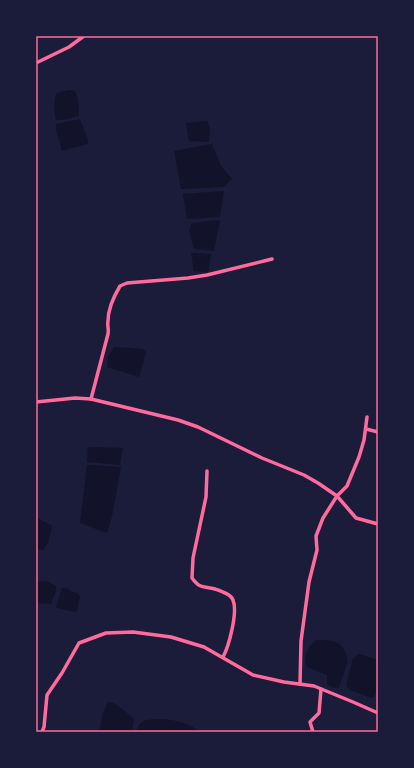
<svg xmlns="http://www.w3.org/2000/svg" width="414" height="768" font-family="Rubik,sans-serif">
  <style>
    .water { fill: #12122b }
    .lines { fill: none; stroke-linecap: round; stroke-linejoin: round }
    .minor { stroke: #ff6b9d; stroke-width: 3.5 }
    .neatline { fill: none; stroke: #ff6b9d; stroke-width: 1.5 }
  </style>
  <rect width="100%" height="100%" fill="#1b1b3a"/>
  <!-- water -->
  <g class="water">
    <path d="M69,90L75,91L78,99L79,116L63,120H56C54,113 53,100 57,93Z"/>
    <polygon points="80,119 88,140 88,144 62,151 56,130 56,124"/>
    <polygon points="207,121 210,129 209,142 189,141 186,123"/>
    <polygon points="212,144 221,166 232,179 224,187 181,189 174,151"/>
    <polygon points="224,191 220,217 187,219 183,194"/>
    <polygon points="220,220 214,251 194,249 189,230 192,223"/>
    <polygon points="191,253 211,254 208,272 194,271"/>
    <polygon points="114,347 143,349 146,352 139,377 107,367 108,357"/>
    <polygon points="88,447 123,448 120,465 87,462"/>
    <polygon points="87,465 121,467 112,516 107,533 80,523"/>
    <polygon points="36,517 52,526 48,543 43,550 36,549"/>
    <polygon points="36,581 48,582 56,586 56,591 51,604 36,603"/>
    <path d="M62,588H67C71,593 76,591 80,596L77,611L74,612C70,610 58,609 56,607Z"/>
    <path d="M317,640C329,640 342,640 346,654C347,658 348,662 346,666C344,674 341,680 339,688L332,687L327,684V675L307,667C303,657 307,645 317,640Z"/>
    <polygon points="359,654 378,660 378,688 374,697 371,698 350,690 346,686 353,658"/>
    <path d="M108,702C119,703 126,713 134,719L132,732H99L103,713Z"/>
    <path d="M163,719C176,720 189,723 200,732H136C141,717 149,720 163,719Z"/>
  </g>
  <g class="lines">
    <!-- minor -->
    <g class="minor">
      <polyline points="36,63 69,47 84,36"/>
      <path d="M91,399L108,334C109,329 107,325 108,321C108,310 114,296 120,286L127,283L188,278L207,275L272,259"/>
      <polyline points="36,402 75,398 91,399 178,420 198,427 262,458 304,475 318,483 337,496 323,518 316,536 317,550 309,582 301,641 300,684"/>
      <polyline points="367,417 364,440 359,457 347,486 337,496 356,518 378,524"/>
      <polyline points="366,429 378,432"/>
      <path d="M207,471L206,497L193,558L192,578C200,589 203,586 215,589C221,591 231,594 233,600C238,612 229,646 223,657"/>
      <polyline points="42,732 44,727 47,695 62,673 79,643 106,633 133,632 171,637 204,647 253,675 284,682 314,686 353,702 378,713"/>
      <polyline points="313,732 310,722 319,713 321,689"/>
    </g>
  </g>
  <!-- border -->
  <rect width="414" height="768" fill="none" stroke="#1b1b3a" stroke-width="74"/>
  <rect x="37" y="37" width="340" height="694" class="neatline"/>
</svg>
